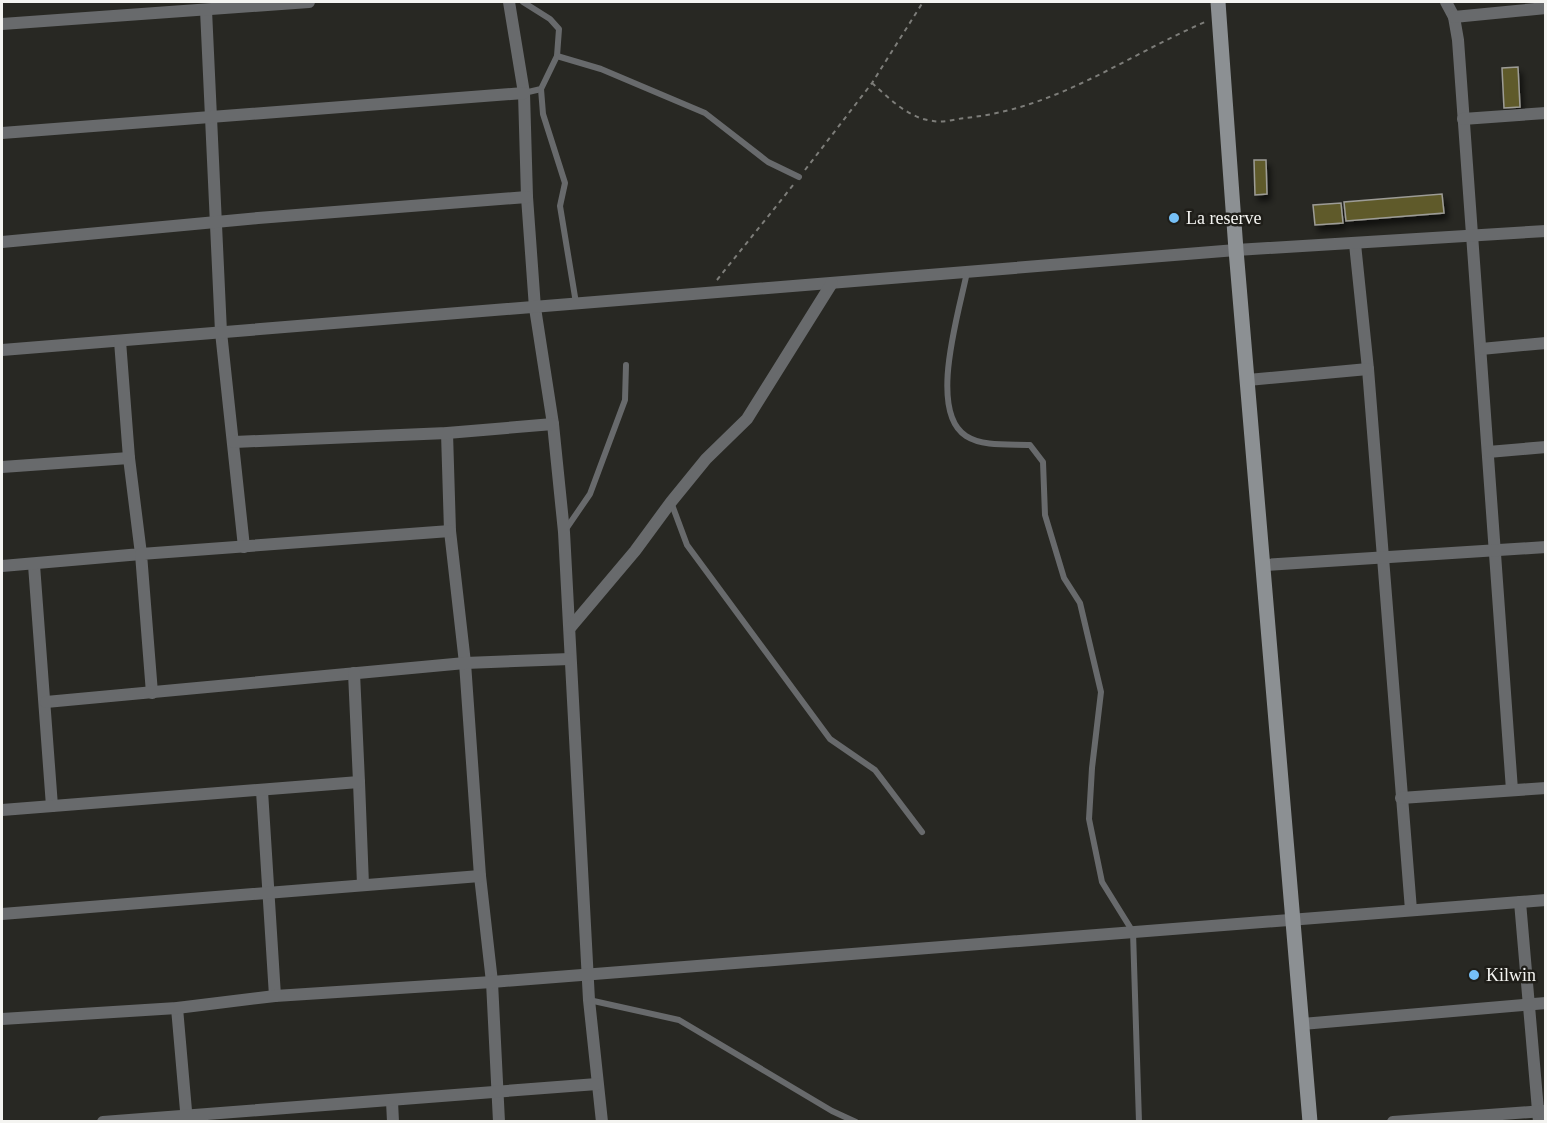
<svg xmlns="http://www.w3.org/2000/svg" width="1547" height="1123" font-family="'Times New Roman',serif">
<defs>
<filter id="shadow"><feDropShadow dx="3.5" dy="6" stdDeviation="3" flood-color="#0009"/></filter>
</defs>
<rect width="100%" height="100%" fill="#282823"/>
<g fill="#5e5a2b" stroke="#9d9c96" stroke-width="1.5" filter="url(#shadow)">
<polygon points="1518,67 1520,107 1504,108 1502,68"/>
<polygon points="1254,160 1266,160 1267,194 1255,195"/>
<polygon points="1442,194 1444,213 1346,221 1344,202"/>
<polygon points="1341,203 1343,223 1315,225 1313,205"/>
</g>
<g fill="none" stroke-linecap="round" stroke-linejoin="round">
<g stroke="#7d7d79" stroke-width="2" stroke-dasharray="4.5 4.5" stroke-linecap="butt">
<path d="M872,83C890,99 908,118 933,121C943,123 955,119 965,118C1056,109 1124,57 1205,22"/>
<polyline points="805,170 872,83 923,2"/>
<polyline points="717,280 794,184"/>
</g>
<g stroke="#686a6c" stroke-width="6">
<polyline points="523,2 550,19 559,29 557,56 541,89 524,93"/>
<polyline points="557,56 601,69 705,113 768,162 799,177"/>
<polyline points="541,89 543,114 565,183 560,206 576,303"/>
<path d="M967,272C960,309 927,411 966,436C983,447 1010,444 1030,445L1043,462L1045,515L1064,578L1080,603L1101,692L1092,768L1089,819L1102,882L1133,932L1139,1122"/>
<polyline points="671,502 687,545 830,739 875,770 922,832"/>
<polyline points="566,529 590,494 625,400 626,365"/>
<polyline points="589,1000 679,1020 832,1111 856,1122"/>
</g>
<g stroke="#686a6c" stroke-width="12">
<polyline points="509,2 524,93 527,197 535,308 553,424 564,532 589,1000 602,1122"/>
<polyline points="1446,2 1454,17 1458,40 1512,790"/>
<polyline points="206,10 221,332 244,547"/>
<polyline points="1454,17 1546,8"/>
<polyline points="2,24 309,2"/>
<polyline points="1463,119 1546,113"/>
<polyline points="2,133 524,93"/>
<polyline points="2,242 258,218 527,197"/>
<polyline points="1355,244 1368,369 1411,910"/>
<polyline points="1481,349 1546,343"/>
<polyline points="2,350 1236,250 1546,231"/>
<polyline points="1248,380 1368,369"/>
<polyline points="447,433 450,531 465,663 480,876 492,982 499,1122"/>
<polyline points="234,442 447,433 553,424"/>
<polyline points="1488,452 1546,447"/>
<polyline points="2,467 129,458"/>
<polyline points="34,565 52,806"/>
<polyline points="1264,565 1546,547"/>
<polyline points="2,566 141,554 129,458 120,341"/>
<polyline points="570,628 635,551 671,502 706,459 747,419 832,283"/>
<polyline points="152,693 141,554 450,531"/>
<polyline points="46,702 465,663 570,659"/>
<polyline points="359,782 363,885"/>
<polyline points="262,791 275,996"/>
<polyline points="1401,798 1546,788"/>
<polyline points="2,810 359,782 354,673"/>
<polyline points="1520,902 1539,1122"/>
<polyline points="2,914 480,876"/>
<polyline points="177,1008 187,1122"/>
<polyline points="2,1019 177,1008 275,996 492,982 1546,900"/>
<polyline points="1302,1024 1546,1003"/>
<polyline points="392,1101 393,1122"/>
<polyline points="103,1122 597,1084"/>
<polyline points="1393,1122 1544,1111"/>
</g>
<polyline stroke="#8c9093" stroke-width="15" points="1218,2 1236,250 1310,1122"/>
</g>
<g fill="#76c0f7" stroke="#1f1e19" stroke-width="2">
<circle cx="1174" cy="218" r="6"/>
<circle cx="1474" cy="975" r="6"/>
</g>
<g text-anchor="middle" stroke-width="5" stroke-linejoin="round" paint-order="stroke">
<g font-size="18" fill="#f4f4f1" stroke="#1f1e19" text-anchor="start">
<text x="1186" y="224">La reserve</text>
<text x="1486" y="981">Kilwin</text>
</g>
</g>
<rect width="1547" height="1123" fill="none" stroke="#f4f4f1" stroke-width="6"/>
</svg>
